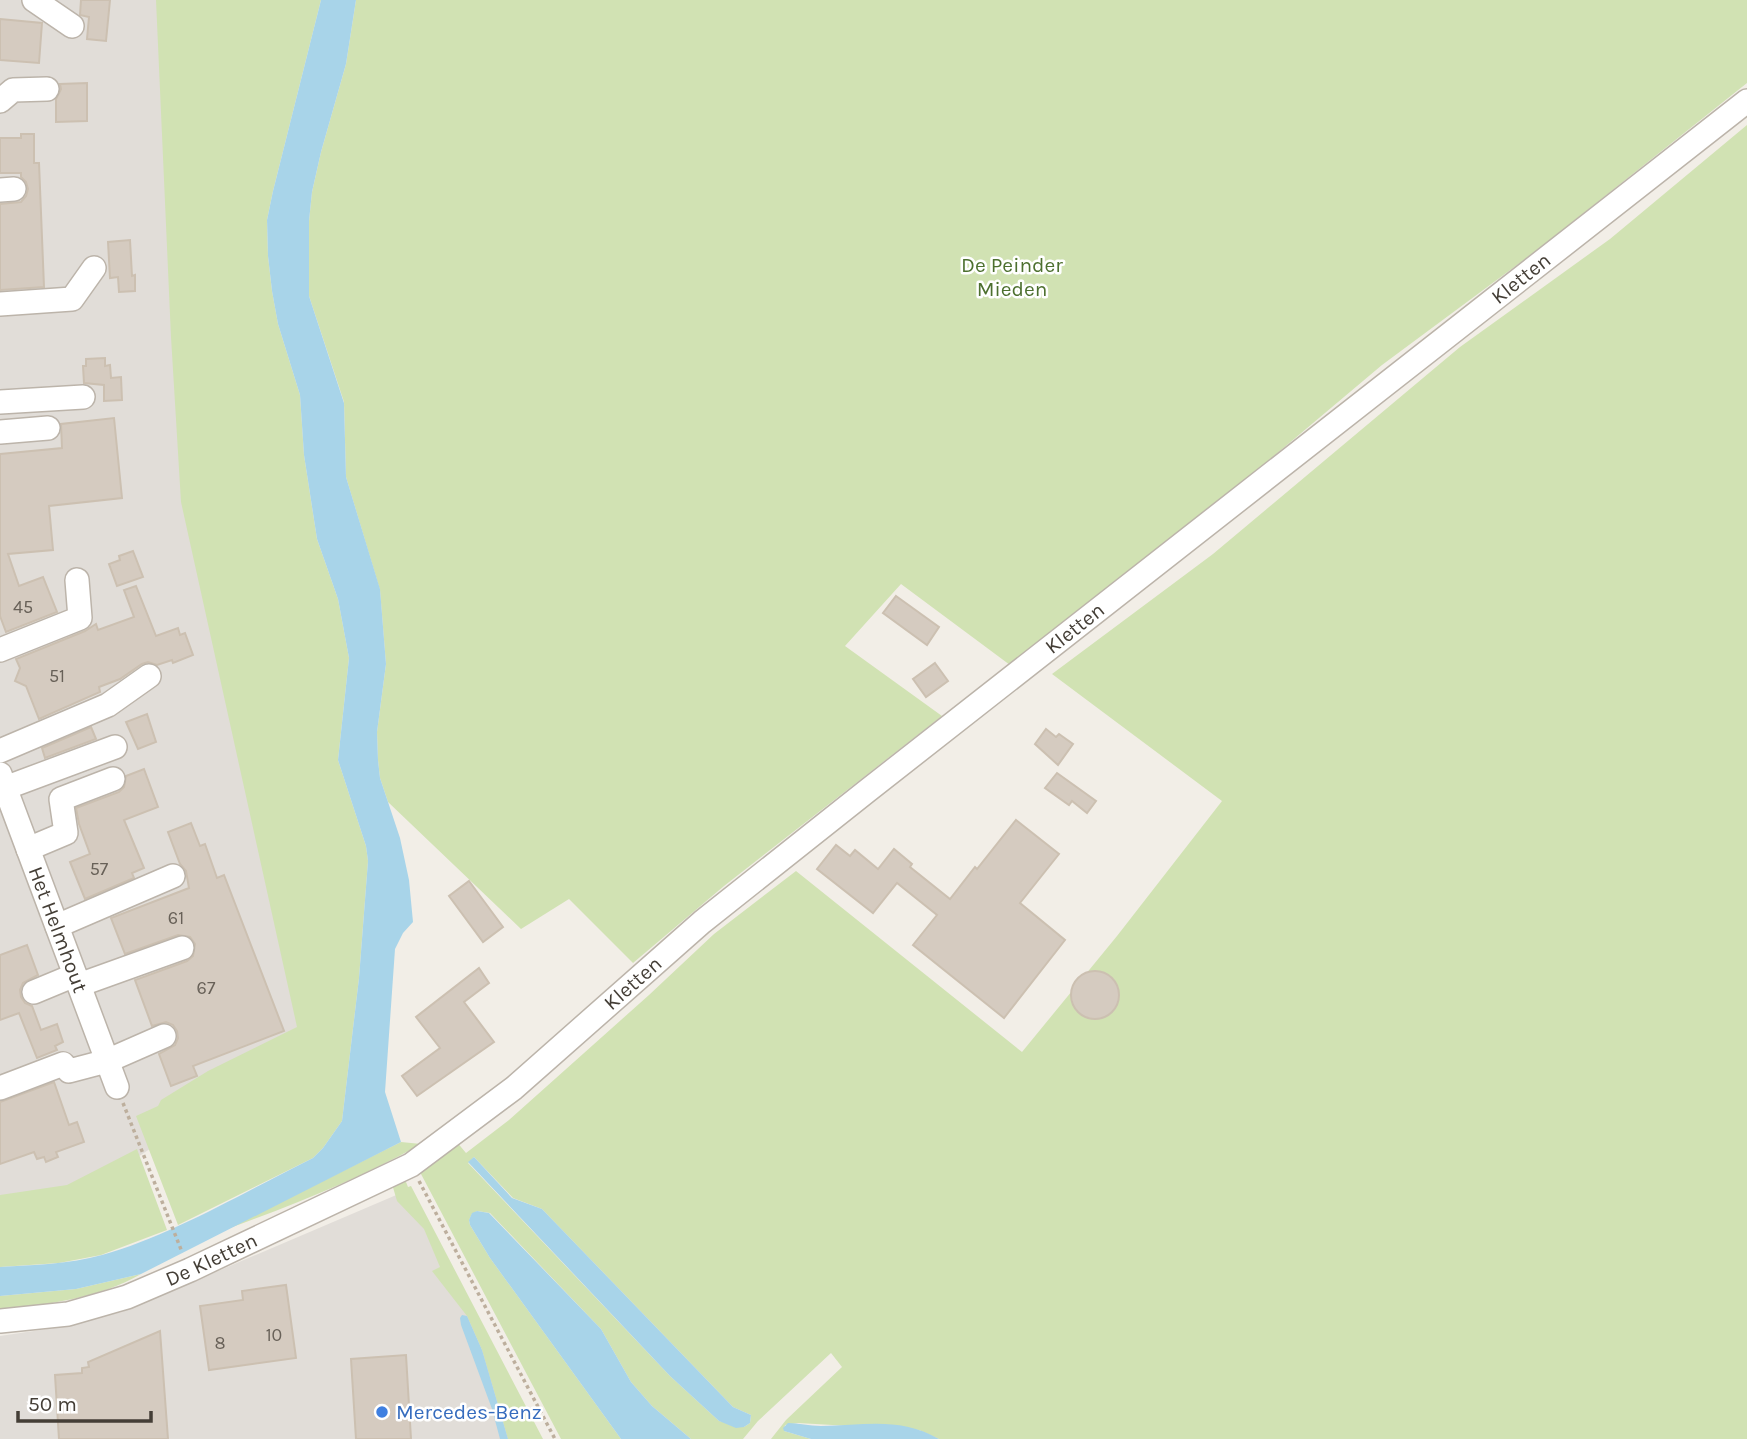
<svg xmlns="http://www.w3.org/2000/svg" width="1747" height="1439" font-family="Karla,sans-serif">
<rect width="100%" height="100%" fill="#f2eee7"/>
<g fill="#e1ddd8">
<polygon points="0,0 182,0 313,1040 69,1203 0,1219"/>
<polygon points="401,1193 428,1225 521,1439 0,1439 0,1336 54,1328 122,1312"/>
</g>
<g fill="#d1e2b3" fill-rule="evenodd">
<polygon points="156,0 321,0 273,191 267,220 268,256 272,291 278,324 300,395 304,455 317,539 338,599 349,658 338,760 366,846 368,861 359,978 342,1121 323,1148 313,1158 178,1225 136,1116 158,1106 161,1100 208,1071 297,1027 181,502 171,337"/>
<polygon points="356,0 1747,0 1747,83 1541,247 1382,365 1244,481 1010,665 901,584 845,646 942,716 724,886 633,963 569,899 521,929 388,802 380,778 378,760 377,732 386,664 380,590 346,477 344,402 309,296 309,221 312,192 321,152 346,64"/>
<path d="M1747,125V1439H939L919,1430L798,1423L785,1425L784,1431L811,1439H771L786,1420L842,1367L831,1353L758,1421L743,1439H691L652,1406L631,1382L601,1329L490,1213L477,1211L472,1214L469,1220L470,1225L490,1258L621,1439H561L421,1174L422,1166L456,1141L466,1153L509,1120L649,995L714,934L796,871L1022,1052L1117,936L1222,801L1052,674L1213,554L1460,347L1610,239ZM474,1157L513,1198L542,1209L733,1407L751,1415L750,1423L744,1427L719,1421L670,1376L468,1163Z"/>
<path d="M401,1142L421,1144C359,1179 291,1206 224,1230Z"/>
<polygon points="137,1149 167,1230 101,1255 59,1263 0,1267 0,1195 67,1185"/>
<polygon points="404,1177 408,1187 411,1186 543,1439 508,1439 482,1350 467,1316 432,1271 440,1267 424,1229 397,1201 392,1184"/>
<path d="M141,1274C100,1298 47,1304 0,1311V1296L76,1289Z"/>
</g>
<g fill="#a8d4e9">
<path d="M321,0H356L346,64L321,152L312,192L309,221V296L344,403L346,477L380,589L386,664L377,732L378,760L380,778L400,838L409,880L413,922L403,933L395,949L385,1092L401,1142L141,1274L76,1289L0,1296V1267C34,1265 69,1264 102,1255C171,1236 248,1190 313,1158L323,1148L342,1121L359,978L368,861L366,846L338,760L349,658L338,599L317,539L304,455L300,395L278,324L272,291L268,256L267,220L273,191Z"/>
<polygon points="474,1157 512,1198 542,1209 733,1407 751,1415 750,1423 744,1427 736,1428 719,1421 670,1376 468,1162"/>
<polygon points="477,1211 489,1213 601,1329 631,1382 652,1406 691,1439 621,1439 490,1258 470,1225 469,1220 472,1213"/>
<polygon points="462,1315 467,1316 482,1350 508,1439 500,1439 492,1409 461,1325 460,1318"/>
<path d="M788,1423C799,1423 809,1426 821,1426C864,1426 898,1416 939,1439H811L784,1431L783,1428Z"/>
</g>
<g fill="#d5cbc0" stroke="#ccc0b1" stroke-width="2">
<polygon points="81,0 110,0 106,41 87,39 89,17 80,15"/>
<polygon points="0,19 42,23 39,63 0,60"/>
<polygon points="87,83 87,121 56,122 56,99 61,89 60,84"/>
<polygon points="21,134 34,134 34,163 39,163 44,287 0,290 0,204 21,202 26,196 28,189 26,182 21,177 21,173 0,173 0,138 21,138"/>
<polygon points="130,240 132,276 135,275 135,291 119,292 118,277 110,278 108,242"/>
<polygon points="105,358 105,366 110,365 111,378 121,377 122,400 104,401 104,385 84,383 83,366 86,366 86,359"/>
<polygon points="114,418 122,498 49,506 53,550 8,554 19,586 43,577 57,612 6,632 0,616 0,454 62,448 61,424"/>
<polygon points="133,551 143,577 117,586 109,564 120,560 119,556"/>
<polygon points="136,586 156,636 178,628 180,635 185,633 193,655 173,663 172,660 157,665 148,662 142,664 120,679 99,687 100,692 39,719 26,686 15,681 20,668 16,659 85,631 96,624 98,630 134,617 124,590"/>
<polygon points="896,596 939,627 927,645 883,613"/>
<polygon points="935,663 948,681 926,697 913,679"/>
<polygon points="147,714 156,742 138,749 126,722"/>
<polygon points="91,727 96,739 45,758 42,748"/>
<polygon points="1046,729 1056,737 1059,734 1073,744 1058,765 1035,744"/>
<polygon points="144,769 158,807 124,820 144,868 132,873 134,878 85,899 70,862 90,854 79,824 76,808 119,792 124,787 126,776"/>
<polygon points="1057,773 1096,801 1087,813 1072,801 1069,805 1045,788"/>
<polygon points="1016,820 1059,854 1020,903 1065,940 1004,1018 913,945 937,915 897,883 873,913 817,869 836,845 850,856 855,850 878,869 894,849 912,864 910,867 950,899 975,867 977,869"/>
<polygon points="191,823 200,846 205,844 217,878 224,875 284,1031 193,1066 197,1076 171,1086 159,1054 175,1045 178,1038 177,1031 173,1025 166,1022 152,1026 135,980 187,961 193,956 195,944 190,937 178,935 125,954 111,918 189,888 186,871 180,864 168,832"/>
<polygon points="469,881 503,927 483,942 449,896"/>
<polygon points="27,945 38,975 23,983 20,990 21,997 25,1003 32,1006 41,1030 57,1024 63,1042 55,1046 57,1050 37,1058 19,1013 0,1020 0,955"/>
<polygon points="479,968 489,983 464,1002 494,1042 417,1096 402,1076 440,1048 416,1017"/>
<circle cx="1095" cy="995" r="24"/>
<polygon points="54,1082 69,1125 77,1122 84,1142 56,1152 58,1157 46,1162 44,1157 37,1159 34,1152 0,1164 0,1102"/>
<polygon points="286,1285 296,1358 209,1370 200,1306 243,1300 242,1291"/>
<polygon points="160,1331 168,1439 59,1439 55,1375 82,1373 82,1368 89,1367 88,1362"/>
<polygon points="406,1355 411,1439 356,1439 351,1359"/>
</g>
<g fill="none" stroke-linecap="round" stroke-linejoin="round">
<defs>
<g id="minor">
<polyline points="34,0 72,26"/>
<polyline points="0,101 13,90 47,89"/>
<polyline points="0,190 14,189"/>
<polyline points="0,304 72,299 94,268"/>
<polyline points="0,402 83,397"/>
<polyline points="0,432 48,428"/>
<polyline points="0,650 80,618 77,580"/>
<polyline points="0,751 108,705 149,676"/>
<path id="s1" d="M0,774L117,1087"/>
<polyline points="5,788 115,747"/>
<polyline points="28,849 66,833 61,799 113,779"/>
<polyline points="57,926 173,876"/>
<polyline points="79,985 182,948"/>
<polyline points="34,992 75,975"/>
<polyline points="0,1088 63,1064 69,1071 107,1061 164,1036"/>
<path id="s2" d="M0,1321L68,1314L127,1297L190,1270L411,1165L514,1088L702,922L867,791L1747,101"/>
</g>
</defs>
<use href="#minor" stroke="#bcb4aa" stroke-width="26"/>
<g stroke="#bdaf9d" stroke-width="3.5" stroke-dasharray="3.5 3.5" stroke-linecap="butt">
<polyline points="123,1103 182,1252"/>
<polyline points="419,1181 555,1439"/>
</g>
<use href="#minor" stroke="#fff" stroke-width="23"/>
</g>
<circle fill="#3f7fe0" stroke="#fff" stroke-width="2.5" cx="382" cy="1412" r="7"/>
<g text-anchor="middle" stroke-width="5" stroke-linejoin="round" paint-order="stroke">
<g font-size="18" fill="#686158">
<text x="23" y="613">45</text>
<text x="57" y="682">51</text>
<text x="99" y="875">57</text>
<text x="176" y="924">61</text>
<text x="206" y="994">67</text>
<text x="274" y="1341">10</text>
<text x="220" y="1349">8</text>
</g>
<g font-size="21" fill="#4d702f" stroke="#fff">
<text x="1012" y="272">De Peinder<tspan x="1012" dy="24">Mieden</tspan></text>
</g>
<g font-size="21" fill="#443e36" stroke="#fff">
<text dy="7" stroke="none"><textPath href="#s2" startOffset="1864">Kletten</textPath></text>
<text dy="7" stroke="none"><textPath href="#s2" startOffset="1297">Kletten</textPath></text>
<text dy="7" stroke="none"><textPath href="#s1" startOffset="166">Het Helmhout</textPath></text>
<text dy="7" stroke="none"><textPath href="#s2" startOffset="730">Kletten</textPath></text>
<text dy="7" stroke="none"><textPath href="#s2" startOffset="222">De Kletten</textPath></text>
</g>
<g font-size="21" fill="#366cbe" stroke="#fff" text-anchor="start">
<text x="396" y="1419">Mercedes-Benz</text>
</g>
</g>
<path d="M18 1411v10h133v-10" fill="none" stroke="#443e36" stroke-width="3.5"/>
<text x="28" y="1411" font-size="21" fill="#443e36" stroke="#ffffff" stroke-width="5" paint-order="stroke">50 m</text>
</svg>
